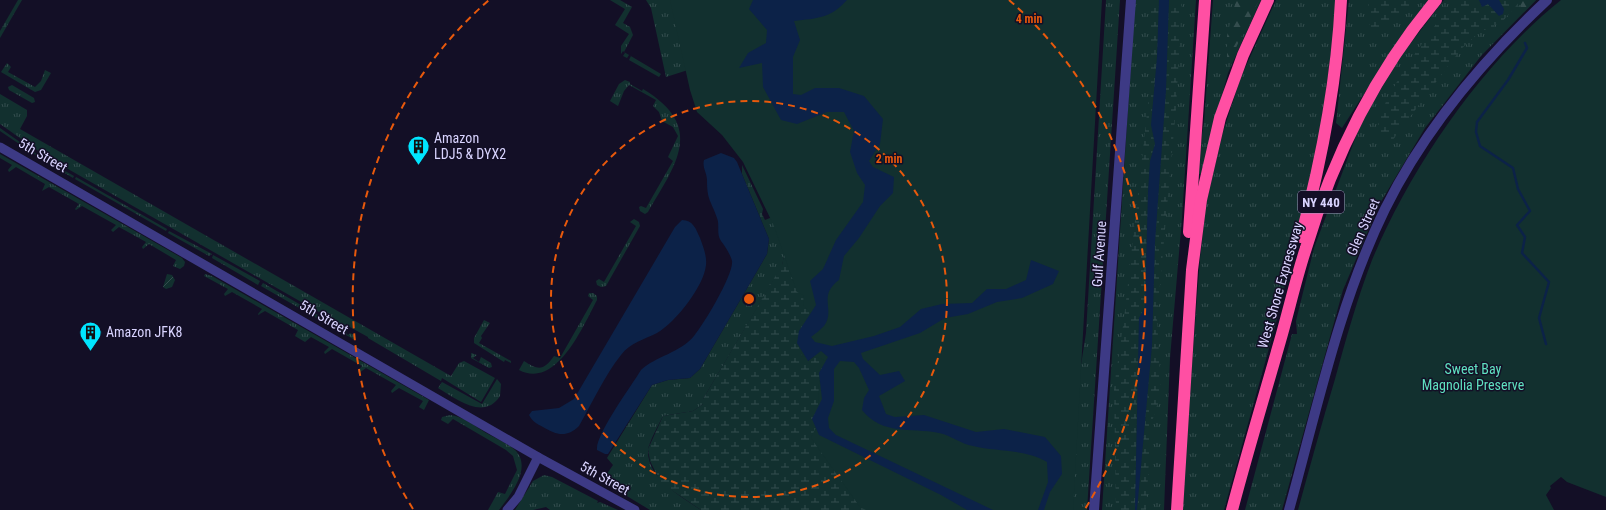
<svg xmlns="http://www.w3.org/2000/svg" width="1606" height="510" font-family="'Roboto Condensed',sans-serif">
<defs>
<pattern id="grass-tufts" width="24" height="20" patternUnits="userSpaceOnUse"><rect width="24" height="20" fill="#12302f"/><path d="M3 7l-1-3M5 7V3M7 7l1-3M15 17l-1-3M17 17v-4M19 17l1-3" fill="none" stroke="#344d4e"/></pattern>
<pattern id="forest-firs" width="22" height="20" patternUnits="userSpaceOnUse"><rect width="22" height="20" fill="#12302f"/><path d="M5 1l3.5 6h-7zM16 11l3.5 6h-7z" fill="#344d4e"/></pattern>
<pattern id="wetland-marsh" width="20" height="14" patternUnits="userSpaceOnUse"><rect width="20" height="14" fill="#12302f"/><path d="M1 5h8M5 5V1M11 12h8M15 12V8" fill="none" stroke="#344d4e"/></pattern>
<pattern id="garden-furrows" width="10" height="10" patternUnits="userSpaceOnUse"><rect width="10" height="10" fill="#12302f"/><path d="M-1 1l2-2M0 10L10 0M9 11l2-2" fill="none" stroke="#344d4e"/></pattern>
</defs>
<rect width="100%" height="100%" fill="#130f26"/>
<g fill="url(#grass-tufts)">
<polygon points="18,0 22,0 0,38 0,31"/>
<polygon points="610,0 620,0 632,7 623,23 630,27 633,35 624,52 661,74 659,77 629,60 631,56 629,55 627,58 623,56 625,53 623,51 621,54 621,46 629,34 615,25 625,9"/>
<path d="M646,0H681L703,101L719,121L740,136L755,157L782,215L786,246L782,266L703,399V404L693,411L663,416C659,424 649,442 648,450C647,479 681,496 701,510H650L602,481L613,465L607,458L652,385L668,380L690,378L700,369L767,254L769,239L742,174V165L763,209L762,214L765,220L775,216L746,158L705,112L698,96L691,69L666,77L651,8Z"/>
<polygon points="1106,0 1120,0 1087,510 1068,510 1076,397 1086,333"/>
<polygon points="1135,0 1196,0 1182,218 1170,358 1164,510 1102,510"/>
<polygon points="1213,0 1261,0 1228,73 1201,174 1196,174 1204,122"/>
<polygon points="1276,0 1338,0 1319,143 1276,323 1224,510 1181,510 1200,259 1206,204 1223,132 1241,77"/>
<polygon points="1349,0 1428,0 1402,35 1342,128 1336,123"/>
<polygon points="1444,0 1536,0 1481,56 1425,128 1379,205 1343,290 1282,510 1245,510 1292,334 1297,334 1296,321 1314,248 1361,123 1400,57"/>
<polygon points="7,63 11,67 8,72 35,87 41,81 45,70 51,73 41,90 35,92 1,72"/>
<path d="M625,80L630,82V84L642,91L643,89C706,127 676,164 648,212L645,214L640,211L639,207L641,206L646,208L673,161L668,157L678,136L673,127L662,121L659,112L653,106L656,100L629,85L624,91L618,106L610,101L619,84Z"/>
<polygon points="12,85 34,98 35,102 32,103 9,90 8,87"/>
<polygon points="0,94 27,110 27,116 20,129 451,376 459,363 464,361 495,378 481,402 442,378 441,381 368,338 368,337 348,326 347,328 47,157 0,124"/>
<polygon points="0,128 44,159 74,176 73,178 46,162 0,131"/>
<polygon points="0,154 182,258 185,262 184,266 180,269 173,266 176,260 149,244 143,249 142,247 146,242 119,227 113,232 111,230 116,225 82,206 76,210 75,209 79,204 49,187 42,191 45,184 16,167 9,172 8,170 12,165 0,158"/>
<polygon points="76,177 167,229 166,231 75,179"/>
<polygon points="634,219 639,222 640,226 606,286 601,287 597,285 596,281 599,279 604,282 636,226 630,222"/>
<polygon points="169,231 212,254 209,256 168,233"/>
<polygon points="213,255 260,281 258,285 212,258"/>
<polygon points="205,274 212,276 429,400 424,410 419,407 423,401 399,388 392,393 391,391 396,385 366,368 359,373 358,371 362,366 332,349 325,354 324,352 329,347 311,337 305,342 295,336 298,330 265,311 258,315 258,314 262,309 232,292 225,296 224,294 228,289 204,276"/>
<polygon points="263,283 337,326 336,327 339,329 340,327 347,331 346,333 348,335 350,333 354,335 355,339 353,339 261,286"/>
<path d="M589,293H593L597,296V300C584,324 557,390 519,370L524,361C539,371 544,370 554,356L560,358L593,300L588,296Z"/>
<polygon points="484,320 490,323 481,336 482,338 479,343 511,361 511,363 505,360 504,362 474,343 474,338"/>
<polygon points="471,353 477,355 473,358 479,362 481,357 491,363 492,367 489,368 471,358"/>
<path d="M497,379L501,384L500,396C484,421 457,399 438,388L442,382L482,404Z"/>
<path d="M450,415C462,416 475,426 486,433C495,438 507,443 515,450C533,468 510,495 499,510H488L498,492L505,494L517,470L513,456L506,450L453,419L448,424L441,420L442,417Z"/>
<polygon points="544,475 552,477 598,501 597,503 600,502 618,510 550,510 546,507 533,510 515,510 533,481"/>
</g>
<g fill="url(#forest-firs)">
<polygon points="1236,0 1259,0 1227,66 1227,36"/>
<polygon points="1521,0 1536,0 1524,12 1518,3"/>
</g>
<g fill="url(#wetland-marsh)">
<polygon points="1151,0 1159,0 1157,57 1151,125 1155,144 1150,161 1148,192 1145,307 1139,318 1135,510 1116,510 1114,388 1124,319 1149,96"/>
<polygon points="1169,0 1182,0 1176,108 1157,318 1161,392 1151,425 1146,510 1137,510 1152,345 1155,242 1166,90"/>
<polygon points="1368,0 1417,0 1383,29 1370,29"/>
<path d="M1453,0H1479L1482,7L1488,4L1499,16L1501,2L1499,0H1521L1502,22L1480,32L1460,50L1392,141H1381C1380,138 1378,133 1378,129C1379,97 1434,29 1453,0Z"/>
<polygon points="696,66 813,297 808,361 821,350 967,510 701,510 661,483 650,461 648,449 663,416 693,411 703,404 703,399 782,265 786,246"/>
</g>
<g fill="#12302f">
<polygon points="670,0 1102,0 1073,510 866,510 860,507 811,438 817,425 819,384 826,361 814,356 801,357 803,339 814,316 804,306 803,295 797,292 774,226 743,162 722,135 697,112 690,90"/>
<path d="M1561,0H1606V497L1567,482L1561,477L1550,486L1551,488L1546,495L1554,510H1298C1310,466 1322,422 1335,379C1346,339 1357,299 1372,260C1411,167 1481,64 1561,0Z"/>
</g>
<polygon fill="url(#garden-furrows)" points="167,274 172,275 175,280 172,287 166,289 163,287"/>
<g fill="#0c2248">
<path d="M753,0H847C830,19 817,18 794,21L800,40L793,57V94L801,95L815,88H839L864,96L883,119L880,144L869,161L873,167L894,177L893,193L880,206L859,238L844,256L839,280C817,296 836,310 824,326C820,330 815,334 811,337L815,342L832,346L874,336L900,327L921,309L942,304L972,303L987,289H1006L1026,280L1031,260L1059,271L1053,284L1022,298L997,302L968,314L945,318L920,333L861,353L863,359L880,375L899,371L905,381L879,396L886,414L895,417L924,415L976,432L1004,429L1045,437L1061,456L1062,474L1050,492L1044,510H1038L1048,482L1047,462C1025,449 998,452 973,446C961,444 950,435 939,433C910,427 883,436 862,410L864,398L869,390L859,368L854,362L840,361L834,369V401L828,418L829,428L836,435L993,510H967L941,495L819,435L812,419L822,399L819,373L828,357L821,351L808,361L797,343L799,331L816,305L810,281L823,269L836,240L863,202L865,185L857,173L850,152L854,131L844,112H827L797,124L781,120L763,87L762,63L739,68L748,53L766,43L767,30L749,9Z"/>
<polygon points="1159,0 1169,0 1166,90 1155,242 1152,345 1137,510 1135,510 1139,318 1145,307 1148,192 1150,161 1155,144 1151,125 1157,57"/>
<polygon points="1479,0 1499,0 1504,9 1503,14 1499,16 1488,4 1482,7"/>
<path d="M721,153L734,158L737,162L769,239L767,254L700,369L690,378L668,380L652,385L608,454H605L597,450C595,435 632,385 641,370C656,356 680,353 694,336C704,324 734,274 732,261C731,255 724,245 721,241C716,234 720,225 717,218C711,200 707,201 707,180C707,173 702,167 704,160Z"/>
<path d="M682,220C693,220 696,229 700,238C703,246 707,256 706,265C704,286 676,322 657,333C645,339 630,343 621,355C605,375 592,403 579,426C567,438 556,435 543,427C537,424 532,421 529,415L532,411L559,408L574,399L675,227Z"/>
</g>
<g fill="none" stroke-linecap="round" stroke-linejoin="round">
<polyline stroke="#0c2248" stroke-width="2.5" points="1525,43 1527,48 1508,80 1477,122 1476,132 1480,146 1513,168 1518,189 1530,211 1517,225 1525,237 1522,253 1549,282 1539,318 1546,344"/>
<g stroke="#3d3a85" stroke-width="9">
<polyline points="0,147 538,457 635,510"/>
<polyline points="507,510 518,497 538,457"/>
</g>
<g stroke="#3d3a85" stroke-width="10">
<polyline points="1094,510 1131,0"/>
<path d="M1289,510C1317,409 1339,303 1385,209C1424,130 1483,60 1547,0"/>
</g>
<g stroke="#ff4fa3" stroke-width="12">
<polyline points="1189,232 1205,0"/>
<path d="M1301,237C1322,159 1337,81 1341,0"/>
<polyline points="1177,510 1192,270 1201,200 1220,118 1243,55 1268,0"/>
<path d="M1232,510C1247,453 1264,397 1280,341C1289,310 1296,278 1306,248C1333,158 1376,72 1436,0"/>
</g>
</g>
<g fill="none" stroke="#e8590c" stroke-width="2" stroke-dasharray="7 5">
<circle cx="749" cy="299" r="198"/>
<path d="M413 509A396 396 0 0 1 489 0M1009 0A396 396 0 0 1 1085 509"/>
</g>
<defs>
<symbol id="building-pin" viewBox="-11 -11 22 30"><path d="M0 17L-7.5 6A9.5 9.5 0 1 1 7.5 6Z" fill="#00e5ff" stroke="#130f26"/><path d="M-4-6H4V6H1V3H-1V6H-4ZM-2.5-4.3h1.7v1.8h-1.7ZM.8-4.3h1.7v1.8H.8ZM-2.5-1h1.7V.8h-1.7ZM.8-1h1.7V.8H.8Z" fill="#111"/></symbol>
</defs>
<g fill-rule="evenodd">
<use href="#building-pin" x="406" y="134" width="25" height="34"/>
<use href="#building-pin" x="78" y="320" width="25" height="34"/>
</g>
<g text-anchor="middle" stroke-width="3" stroke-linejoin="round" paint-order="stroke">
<rect fill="#130f26" stroke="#9e99be" stroke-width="1" x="1298" y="191" width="46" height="22" rx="3"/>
<g font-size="13" font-weight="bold" fill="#d9d4ff">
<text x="1321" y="207">NY 440</text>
</g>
<g font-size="14" fill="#d9d4ff" stroke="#130f26" text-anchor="start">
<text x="434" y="143">Amazon<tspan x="434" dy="16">LDJ5 &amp; DYX2</tspan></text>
<text x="106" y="337">Amazon JFK8</text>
</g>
<g font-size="14" fill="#d9d4ff" stroke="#130f26">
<text transform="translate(43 155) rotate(30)" y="5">5th Street</text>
<text transform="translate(1363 227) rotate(-66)" y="5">Glen Street</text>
<text transform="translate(1099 254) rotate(-86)" y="5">Gulf Avenue</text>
<text transform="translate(1280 285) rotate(-74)" y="5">West Shore Expressway</text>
<text transform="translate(324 317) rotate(30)" y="5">5th Street</text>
<text transform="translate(605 478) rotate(29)" y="5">5th Street</text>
</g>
<g font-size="14" fill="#5fe0c0" stroke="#130f26">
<text x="1473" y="374">Sweet Bay<tspan x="1473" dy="16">Magnolia Preserve</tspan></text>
</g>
</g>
<circle cx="749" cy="299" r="6" fill="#e8590c" stroke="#130f26" stroke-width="2"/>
<g font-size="12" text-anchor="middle" font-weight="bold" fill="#e8590c" stroke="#130f26" stroke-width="3" stroke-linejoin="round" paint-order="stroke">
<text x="1029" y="23">4 min</text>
<text x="889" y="163">2 min</text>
</g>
</svg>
